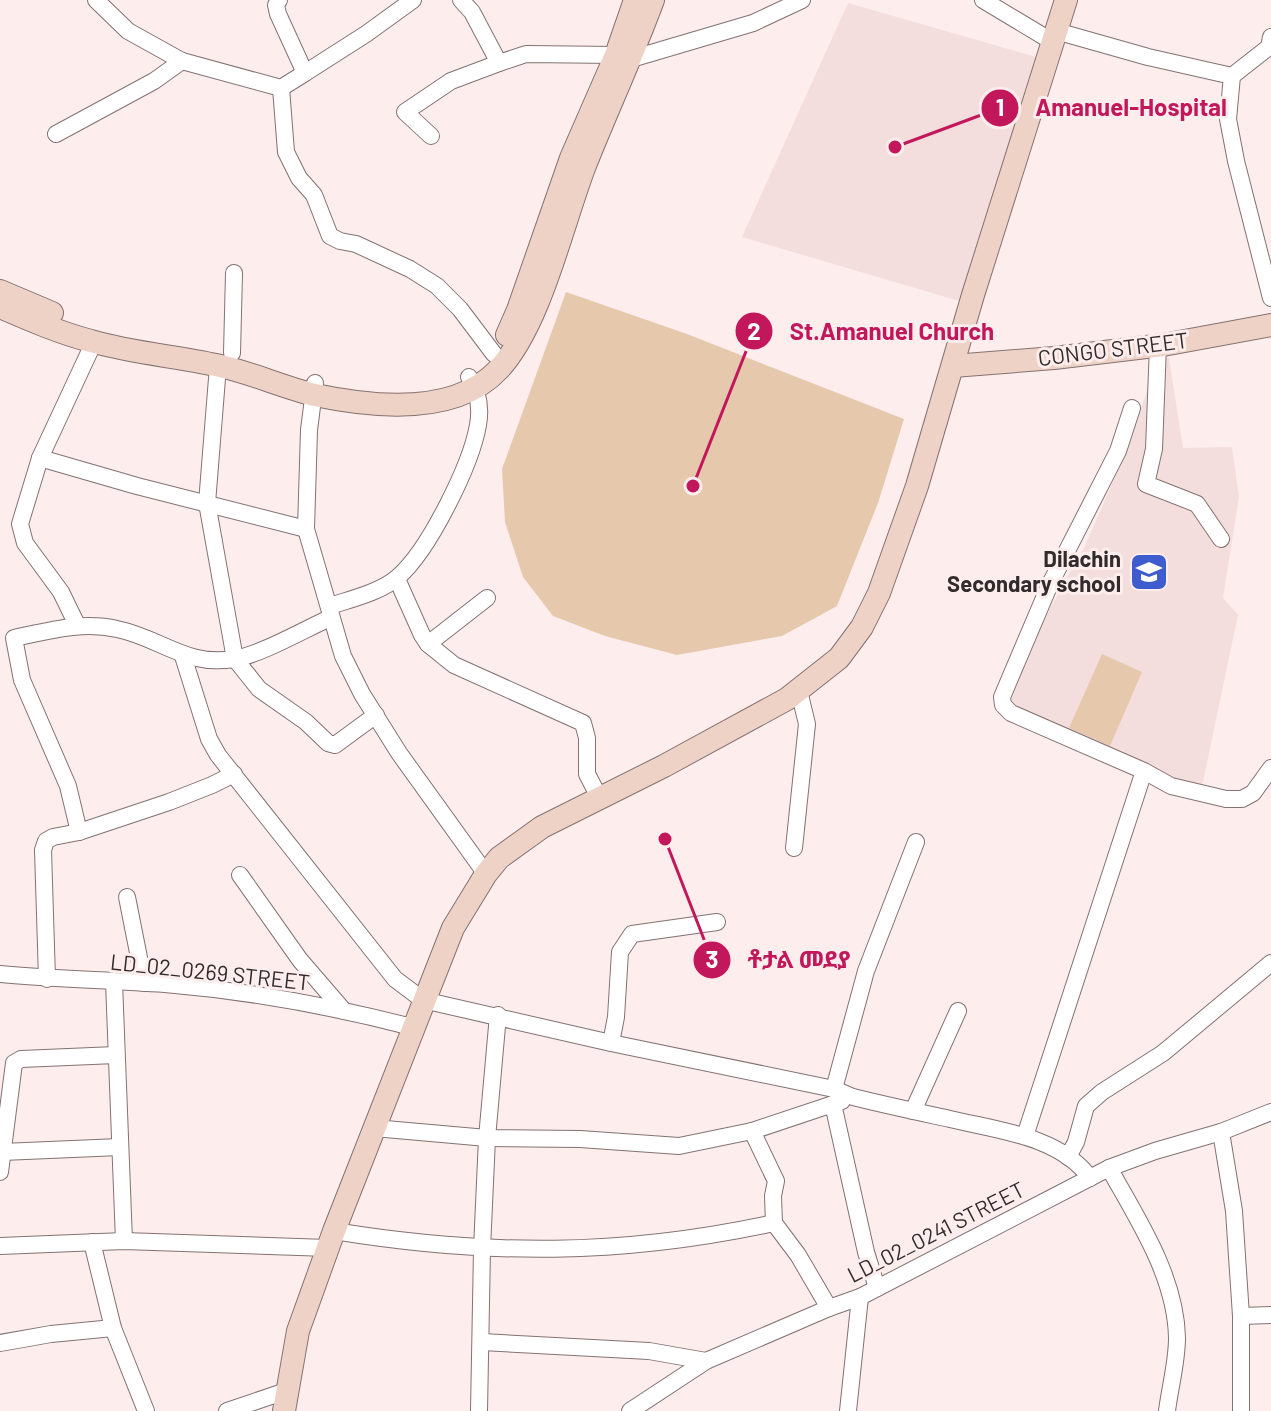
<svg xmlns="http://www.w3.org/2000/svg" width="1271" height="1411" font-family="Barlow,'Noto Sans Ethiopic',sans-serif">
<rect width="100%" height="100%" fill="#fdeded"/>
<g fill="#f4dedd">
<polygon points="848,3 1036,57 959,301 742,237"/>
<polygon points="1158,358 1169,358 1183,448 1232,447 1239,497 1223,598 1238,615 1201,791 997,703 1085,546 1128,447"/>
</g>
<g fill="#e6c8ad">
<polygon points="566,292 687,334 904,419 878,503 837,606 782,636 677,655 605,636 553,616 523,577 505,522 502,469"/>
<polygon points="1102,654 1142,672 1110,746 1069,728"/>
</g>
<g fill="none" stroke-linecap="round" stroke-linejoin="round">
<defs>
<g id="minor">
<polyline points="96,0 128,31 182,61"/>
<polyline points="279,0 276,5 278,14 305,73 366,34 413,0"/>
<polyline points="461,0 472,12 499,63 526,54 616,55 631,59 753,23 802,0"/>
<polyline points="983,0 1053,42"/>
<polyline points="1056,31 1148,57 1232,76 1228,119 1236,161 1271,298"/>
<polyline points="1232,76 1269,47 1271,37"/>
<polyline points="281,88 286,152 299,178 314,195 330,236 340,241 356,244 410,269 437,286 460,309 494,354"/>
<polyline points="56,134 154,81 182,61 281,88 305,73"/>
<polyline points="431,136 405,112 451,81 499,63"/>
<polyline points="1158,345 1154,449 1146,484 1197,504 1221,539"/>
<polyline points="232,353 234,273"/>
<polyline points="218,366 207,503 235,659 259,689 306,722 328,743 335,745 376,715"/>
<polyline points="315,383 309,430 306,529 343,656 362,694 399,753 486,874"/>
<polyline points="1132,408 1118,451 1050,584 1002,697 1003,705 1011,713 1144,771 1171,786 1226,799 1242,799 1253,793 1271,768"/>
<polyline points="40,458 137,486 306,529"/>
<polyline points="397,579 422,635 428,644 454,665 583,723 587,738 587,774 600,799"/>
<path d="M330,606C351,599 381,592 398,577C429,550 471,465 478,425C481,408 478,391 469,377"/>
<polyline points="77,625 61,592 25,543 20,524 40,458 94,342"/>
<polyline points="428,644 487,598"/>
<path d="M183,656L209,739L218,755L395,979L423,1000L611,1043L834,1089L853,1097C885,1105 918,1112 950,1119C996,1130 1060,1136 1090,1178"/>
<path d="M79,832L68,786L22,680L14,638C48,631 82,621 117,629C161,638 186,667 234,659C262,654 303,630 330,618"/>
<polyline points="794,848 807,724 799,691"/>
<polyline points="240,875 300,960 344,1011"/>
<polyline points="127,897 144,983"/>
<path d="M0,974C55,979 110,980 165,984C248,991 331,1006 412,1027"/>
<polyline points="47,979 43,850 46,841 53,837 79,832 169,802 212,785 234,774"/>
<polyline points="114,982 124,1241"/>
<polyline points="611,1043 616,1017 620,952 632,934 717,922"/>
<polyline points="834,1089 866,971 916,842"/>
<polyline points="842,1101 833,1104 866,1252 877,1288"/>
<polyline points="913,1111 958,1011"/>
<polyline points="374,1128 487,1138 580,1139 679,1146 752,1131 833,1104"/>
<polyline points="752,1131 776,1181 773,1196 774,1223"/>
<polyline points="1221,1132 1234,1211 1241,1316 1271,1315"/>
<polyline points="1025,1136 1144,771"/>
<polyline points="2,1152 120,1147"/>
<polyline points="1068,1157 1076,1142 1086,1106 1102,1092 1163,1053 1271,963"/>
<path d="M1109,1168C1138,1220 1176,1277 1177,1338C1177,1362 1170,1387 1167,1411"/>
<polyline points="0,1172 14,1063 21,1059 116,1055"/>
<path d="M334,1231C488,1256 622,1256 774,1223L798,1255L829,1308"/>
<polyline points="92,1242 113,1328 146,1411"/>
<polyline points="0,1246 124,1241 328,1248"/>
<polyline points="482,1342 649,1351 706,1361"/>
<polyline points="0,1343 51,1334 113,1328"/>
<polyline points="227,1411 286,1391"/>
<polyline points="479,1411 482,1249 487,1138 498,1015"/>
<polyline points="630,1411 706,1361 829,1308 860,1297 1109,1168 1155,1151 1221,1132 1271,1112"/>
<polyline points="848,1411 860,1297"/>
<polyline points="1241,1411 1241,1316"/>
</g>
<g id="secondary">
<polyline points="0,291 52,313"/>
<path d="M0,307C30,320 60,333 91,341C132,353 175,356 216,365C250,372 282,387 315,395C372,407 456,416 499,369C540,325 562,226 584,168C606,112 632,57 653,0"/>
<polyline points="507,335 518,310 571,158 616,55 635,0"/>
<polyline points="953,366 1054,358 1163,345 1271,325"/>
<polyline points="284,1411 298,1331 334,1231 453,928 486,874 499,858 542,827 664,766 787,699 839,658 862,627 879,593 917,486 973,295 1066,0"/>
</g>
</defs>
<use href="#minor" stroke="#837271" stroke-width="18"/>
<use href="#secondary" stroke="#837271" stroke-width="24"/>
<use href="#minor" stroke="#fff" stroke-width="16"/>
<use href="#secondary" stroke="#efd2c6" stroke-width="22"/>
</g>
<defs>
<symbol id="school-square" viewBox="-11 -11 22 22"><rect x="-9" y="-9" width="18" height="18" rx="4" fill="#3f5ccf" stroke="#fdeded"/><path d="M0-5L7-2L0 1L-7-2ZM-4 1L0 2.5L4 1V4Q0 6-4 4Z" fill="#fff"/></symbol>
</defs>
<g fill-rule="evenodd">
<use href="#school-square" x="1127" y="550" width="44" height="44"/>
</g>
<g text-anchor="middle" stroke-width="6" stroke-linejoin="round" paint-order="stroke">
<g font-size="22" fill="#322b2b" stroke="#fdeded">
<text transform="translate(1113 349) rotate(-7)" y="8">CONGO STREET</text>
<text transform="translate(210 972) rotate(6)" y="8">LD_02_0269 STREET</text>
<text transform="translate(936 1232) rotate(-27)" y="8">LD_02_0241 STREET</text>
</g>
<g font-size="22" font-weight="bold" fill="#322b2b" stroke="#fdeded" text-anchor="end">
<text x="1121" y="567">Dilachin<tspan x="1121" dy="25">Secondary school</tspan></text>
</g>
</g>
<path fill="none" stroke="#c2185b" stroke-width="3" d="M895 147L1000 108M693 486L754 331M665 839L712 960"/>
<g fill="#c2185b" stroke="#fdeded" stroke-width="3">
<circle cx="895" cy="147" r="8"/>
<circle cx="693" cy="486" r="8"/>
<circle cx="665" cy="839" r="8"/>
<circle cx="1000" cy="108" r="20"/>
<circle cx="754" cy="331" r="20"/>
<circle cx="712" cy="960" r="20"/>
</g>
<g font-size="24" text-anchor="middle" font-weight="bold" fill="#fff">
<text x="1000" y="116">1</text>
<text x="754" y="340">2</text>
<text x="712" y="968">3</text>
</g>
<g font-size="24" text-anchor="middle" font-weight="bold" fill="#c2185b" stroke="#fdeded" stroke-width="6" stroke-linejoin="round" paint-order="stroke">
<text x="1131" y="116">Amanuel-Hospital</text>
<text x="892" y="340">St.Amanuel Church</text>
<text x="799" y="968">ቶታል መደያ</text>
</g>
</svg>
